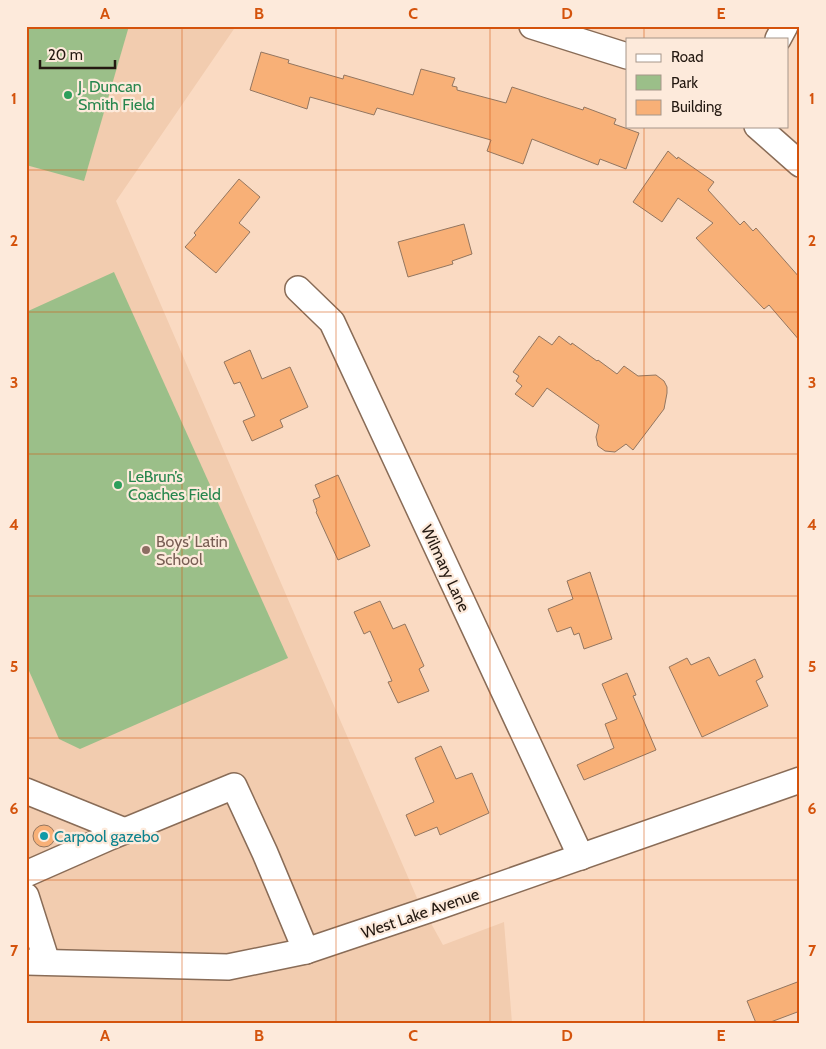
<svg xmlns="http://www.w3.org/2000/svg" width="826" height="1049" font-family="Cabin,sans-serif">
<rect width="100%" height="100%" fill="#fadac2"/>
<polygon fill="#f2ccaf" points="26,26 236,26 116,201 417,898 443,945 504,922 512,1023 26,1023"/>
<g fill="#9bbf89">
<polygon points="26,26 129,26 84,181 26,165"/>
<polygon points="114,272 288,658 80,749 59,739 26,664 26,312"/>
</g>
<g fill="#f8b077" stroke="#937660">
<polygon points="261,52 289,60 288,63 343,79 344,75 413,95 421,69 455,78 452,86 457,87 457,90 506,103 512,87 583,110 584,107 616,119 614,124 639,133 626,169 600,159 598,165 532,139 523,164 487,151 491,140 377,108 374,115 310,97 307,109 250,90"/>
<polygon points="668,151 677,159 678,157 714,182 708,190 740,225 744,221 753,231 756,228 800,278 800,341 769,305 764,309 696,238 713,223 678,198 662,222 633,202"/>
<polygon points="239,179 260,197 239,223 250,232 216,273 185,247 196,235 194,233"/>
<polygon points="464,224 472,254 452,261 453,264 408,277 398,242"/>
<polygon points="539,336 552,345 559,336 571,345 572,343 597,361 598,360 617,374 624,366 638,376 656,375 664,381 667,387 667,393 664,409 633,450 626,444 615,452 605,451 598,446 596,437 599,425 547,388 533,407 515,394 522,386 516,381 519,376 513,372"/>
<polygon points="250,350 262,379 290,367 308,407 280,420 283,427 252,441 243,421 255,416 240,382 234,384 224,362"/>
<polygon points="338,475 370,546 338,560 316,512 317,511 313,500 320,497 315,485"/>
<polygon points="590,572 612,639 584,649 579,633 574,635 571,627 557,632 548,609 573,599 567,581"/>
<polygon points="380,601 393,629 405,624 424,666 419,669 429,691 398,703 388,682 392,681 370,631 364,634 354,612"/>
<polygon points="709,657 719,676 755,659 763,677 756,681 768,706 702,737 669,667 687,658 691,665"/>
<polygon points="627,673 636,695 633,696 656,750 584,780 577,765 614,748 605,724 617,719 602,684"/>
<polygon points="441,746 456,779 472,773 489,813 440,835 437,827 415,836 406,815 434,802 415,758"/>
<circle cx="44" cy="836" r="11"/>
<polygon points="800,981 800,1011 768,1023 756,1023 747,1001"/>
</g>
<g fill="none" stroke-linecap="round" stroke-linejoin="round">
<defs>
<g id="minor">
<polyline points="532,26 627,56"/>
<polyline points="778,39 785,26"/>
<polyline points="757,126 800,164"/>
<polyline points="298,289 332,322 581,857"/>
<polyline points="26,791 125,831"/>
<polyline points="26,874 110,837 234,786 265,853 306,951"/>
<polyline points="26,896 47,962"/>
<polyline points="26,962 228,967 306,951 440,906 800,780"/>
</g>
</defs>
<use href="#minor" stroke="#896c57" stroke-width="28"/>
<use href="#minor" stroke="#fff" stroke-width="25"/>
</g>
<path fill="none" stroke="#d4530c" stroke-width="1" stroke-opacity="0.55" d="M182,26V1023M336,26V1023M490,26V1023M644,26V39M644,126V1023M26,170H800M26,312H800M26,454H800M26,596H800M26,738H800M26,880H800"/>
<g fill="#2e9e5b" stroke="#fdeadb" stroke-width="2">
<circle cx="68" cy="95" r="5"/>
<circle cx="118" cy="485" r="5"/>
</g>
<circle fill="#8d6e63" stroke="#fdeadb" stroke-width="2" cx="146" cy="550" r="5"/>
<circle fill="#0f9aa8" stroke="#fdeadb" stroke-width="2" cx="44" cy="836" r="5"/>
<g text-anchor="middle" stroke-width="4.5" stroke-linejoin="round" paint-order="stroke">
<g font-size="16" fill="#27864d" stroke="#fdeadb" text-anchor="start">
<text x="78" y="92">J. Duncan<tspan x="78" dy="18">Smith Field</tspan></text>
<text x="128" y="482">LeBrun’s<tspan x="128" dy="18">Coaches Field</tspan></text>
</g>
<g font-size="16" fill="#785e54" stroke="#fdeadb" text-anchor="start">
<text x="156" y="547">Boys’ Latin<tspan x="156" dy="18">School</tspan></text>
</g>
<g font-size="16" fill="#241911" stroke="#fdeadb">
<text transform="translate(446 568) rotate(65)" y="6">Wilmary Lane</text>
<text transform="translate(420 913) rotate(-19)" y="6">West Lake Avenue</text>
</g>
<g font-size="16" fill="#0d838f" stroke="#fdeadb" text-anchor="start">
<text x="54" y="842">Carpool gazebo</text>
</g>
</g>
<rect width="826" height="1049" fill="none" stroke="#fdeadb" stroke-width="55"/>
<rect x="626" y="38" width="162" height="90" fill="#fdeadb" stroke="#a6968a"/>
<rect x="636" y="54" width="25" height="8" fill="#ffffff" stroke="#a6968a"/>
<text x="671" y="62" font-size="15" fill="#241911">Road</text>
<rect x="636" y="75" width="25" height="15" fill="#9bbf89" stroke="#a6968a"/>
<text x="671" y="88" font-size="15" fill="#241911">Park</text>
<rect x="636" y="100" width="25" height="15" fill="#f8b077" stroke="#a6968a"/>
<text x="671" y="112" font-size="15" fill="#241911">Building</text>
<path d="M40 60v8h75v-8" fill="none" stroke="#241911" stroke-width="2.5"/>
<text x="48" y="60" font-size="15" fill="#241911" stroke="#fdeadb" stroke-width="4" paint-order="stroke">20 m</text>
<rect x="28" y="28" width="770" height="994" fill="none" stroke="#d4530c" stroke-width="2"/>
<g font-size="16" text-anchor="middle" font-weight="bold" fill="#d4530c">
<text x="105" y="19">A</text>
<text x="259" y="19">B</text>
<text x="413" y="19">C</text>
<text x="567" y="19">D</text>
<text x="721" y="19">E</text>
<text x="14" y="104">1</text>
<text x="812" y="104">1</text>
<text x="14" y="246">2</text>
<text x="812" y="246">2</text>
<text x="14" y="388">3</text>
<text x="812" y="388">3</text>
<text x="14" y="530">4</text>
<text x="812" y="530">4</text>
<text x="14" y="672">5</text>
<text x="812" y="672">5</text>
<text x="14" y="814">6</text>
<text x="812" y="814">6</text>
<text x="14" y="956">7</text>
<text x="812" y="956">7</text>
<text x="105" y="1041">A</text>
<text x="259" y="1041">B</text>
<text x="413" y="1041">C</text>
<text x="567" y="1041">D</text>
<text x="721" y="1041">E</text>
</g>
</svg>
